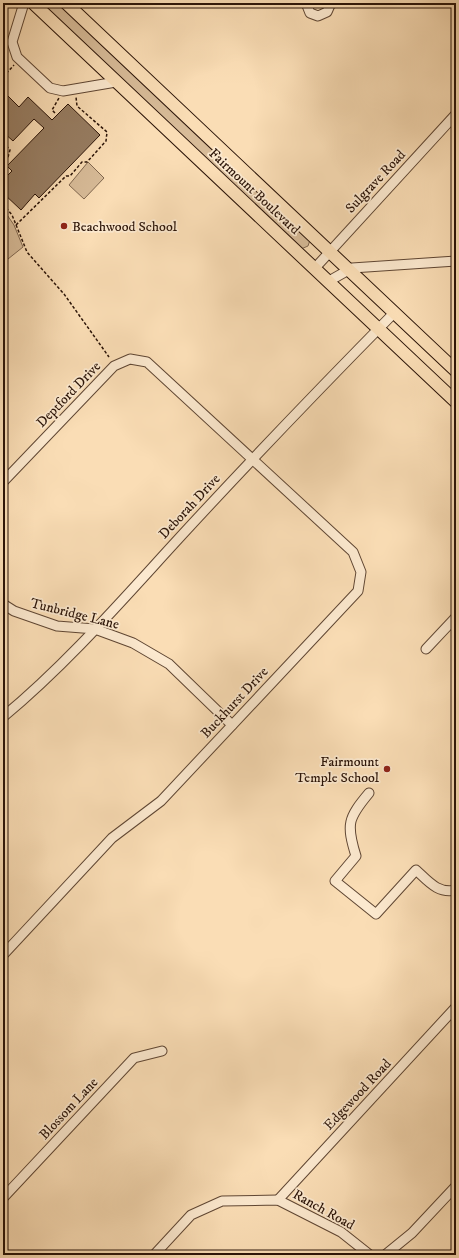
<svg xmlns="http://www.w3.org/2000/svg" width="459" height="1258" font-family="'IM FELL DW Pica',serif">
<rect width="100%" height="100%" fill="#faddb5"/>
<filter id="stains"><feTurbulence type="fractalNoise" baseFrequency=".005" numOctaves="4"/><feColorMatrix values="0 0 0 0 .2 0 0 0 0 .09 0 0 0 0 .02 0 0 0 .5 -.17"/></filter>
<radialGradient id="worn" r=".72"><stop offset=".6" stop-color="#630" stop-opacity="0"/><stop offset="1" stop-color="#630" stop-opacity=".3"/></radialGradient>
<g fill="#d7bb98" stroke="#816850">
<polygon points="39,3 60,3 306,235 310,240 308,246 301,249"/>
<polygon points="88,162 104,178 84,199 69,185"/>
<polygon points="3,209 14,225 23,247 3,263"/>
</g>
<polygon fill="#977d62" stroke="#2b1408" points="7,95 19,107 28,97 52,120 68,104 100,135 39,198 35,194 21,210 3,193 3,180 12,171 7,166 44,128 34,119 13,141 3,132 3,99"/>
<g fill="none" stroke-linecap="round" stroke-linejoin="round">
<defs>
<g id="minor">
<polyline points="24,3 12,42 17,57 50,88 63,91 116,82"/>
<polyline points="306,3 310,13 318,16 327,12 331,3"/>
<polyline points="315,268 456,114"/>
<polyline points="329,281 352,268 456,261"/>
<polyline points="3,482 114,366 130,359 147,362 353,552 361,572 358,591 161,801 112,838 3,955"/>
<polyline points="3,604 14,611 57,626 95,629 133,643 169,664 232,725"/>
<polyline points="426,649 456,617"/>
<path d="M3,717C68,663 124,598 181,536C251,460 322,386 394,313"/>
<path d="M369,793C348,818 346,824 356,856L335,881L376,914L416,870C429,882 438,894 456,890"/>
<polyline points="3,1198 134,1058 162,1051"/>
<polyline points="278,1200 456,1007"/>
<polyline points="154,1255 191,1215 222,1201 278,1200 341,1232 370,1255"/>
<polyline points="385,1255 412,1233 456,1186"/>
</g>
<g id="major">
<polyline points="33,3 456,402"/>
<polyline points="66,3 456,371"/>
</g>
</defs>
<use href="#minor" stroke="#5f4633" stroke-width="11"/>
<use href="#major" stroke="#2b1408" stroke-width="14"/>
<g stroke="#2b1408" stroke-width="1.5" stroke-dasharray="3 2" stroke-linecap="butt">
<polyline points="3,77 14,65"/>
<polyline points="3,88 5,90"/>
<polyline points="55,113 52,110 59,98"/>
<polyline points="3,142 10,150 8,157 3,162"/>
<polyline points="3,204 12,215 27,252 64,294 109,357"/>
<polyline points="16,225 66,176 70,176 82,162 87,162 106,141 107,132 77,106 76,97"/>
</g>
<use href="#minor" stroke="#fce9cf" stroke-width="9"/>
<use href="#major" stroke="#faddb5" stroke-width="12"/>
</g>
<g fill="#8f2418" stroke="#fce9cf" stroke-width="1.5">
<circle cx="64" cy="226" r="4"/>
<circle cx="387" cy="769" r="4"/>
</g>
<g text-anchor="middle" stroke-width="3.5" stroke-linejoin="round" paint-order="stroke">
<g font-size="14" fill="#2b1408" stroke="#fce9cf">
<text transform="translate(375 181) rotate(-47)" y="5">Sulgrave Road</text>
<text transform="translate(255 191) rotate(43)" y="5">Fairmount Boulevard</text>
<text transform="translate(68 394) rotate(-46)" y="5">Deptford Drive</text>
<text transform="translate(189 506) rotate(-47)" y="5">Deborah Drive</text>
<text transform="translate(75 613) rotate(14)" y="5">Tunbridge Lane</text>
<text transform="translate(234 702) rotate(-47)" y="5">Buckhurst Drive</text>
<text transform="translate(357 1094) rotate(-47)" y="5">Edgewood Road</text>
<text transform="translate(68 1108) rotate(-47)" y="5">Blossom Lane</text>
<text transform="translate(324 1209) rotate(29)" y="5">Ranch Road</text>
</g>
<g font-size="14" fill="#2b1408" stroke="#fce9cf" text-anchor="start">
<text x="72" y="231">Beachwood School</text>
<text x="379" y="766" text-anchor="end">Fairmount<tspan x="379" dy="16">Temple School</tspan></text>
</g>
</g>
<rect width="459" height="1258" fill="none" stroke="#faddb5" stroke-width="16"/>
<rect x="4" y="4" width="451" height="1250" fill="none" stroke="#2b1408" stroke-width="2"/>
<rect x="8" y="8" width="443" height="1242" fill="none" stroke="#2b1408"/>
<rect width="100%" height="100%" filter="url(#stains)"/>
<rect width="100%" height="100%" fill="url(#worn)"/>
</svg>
